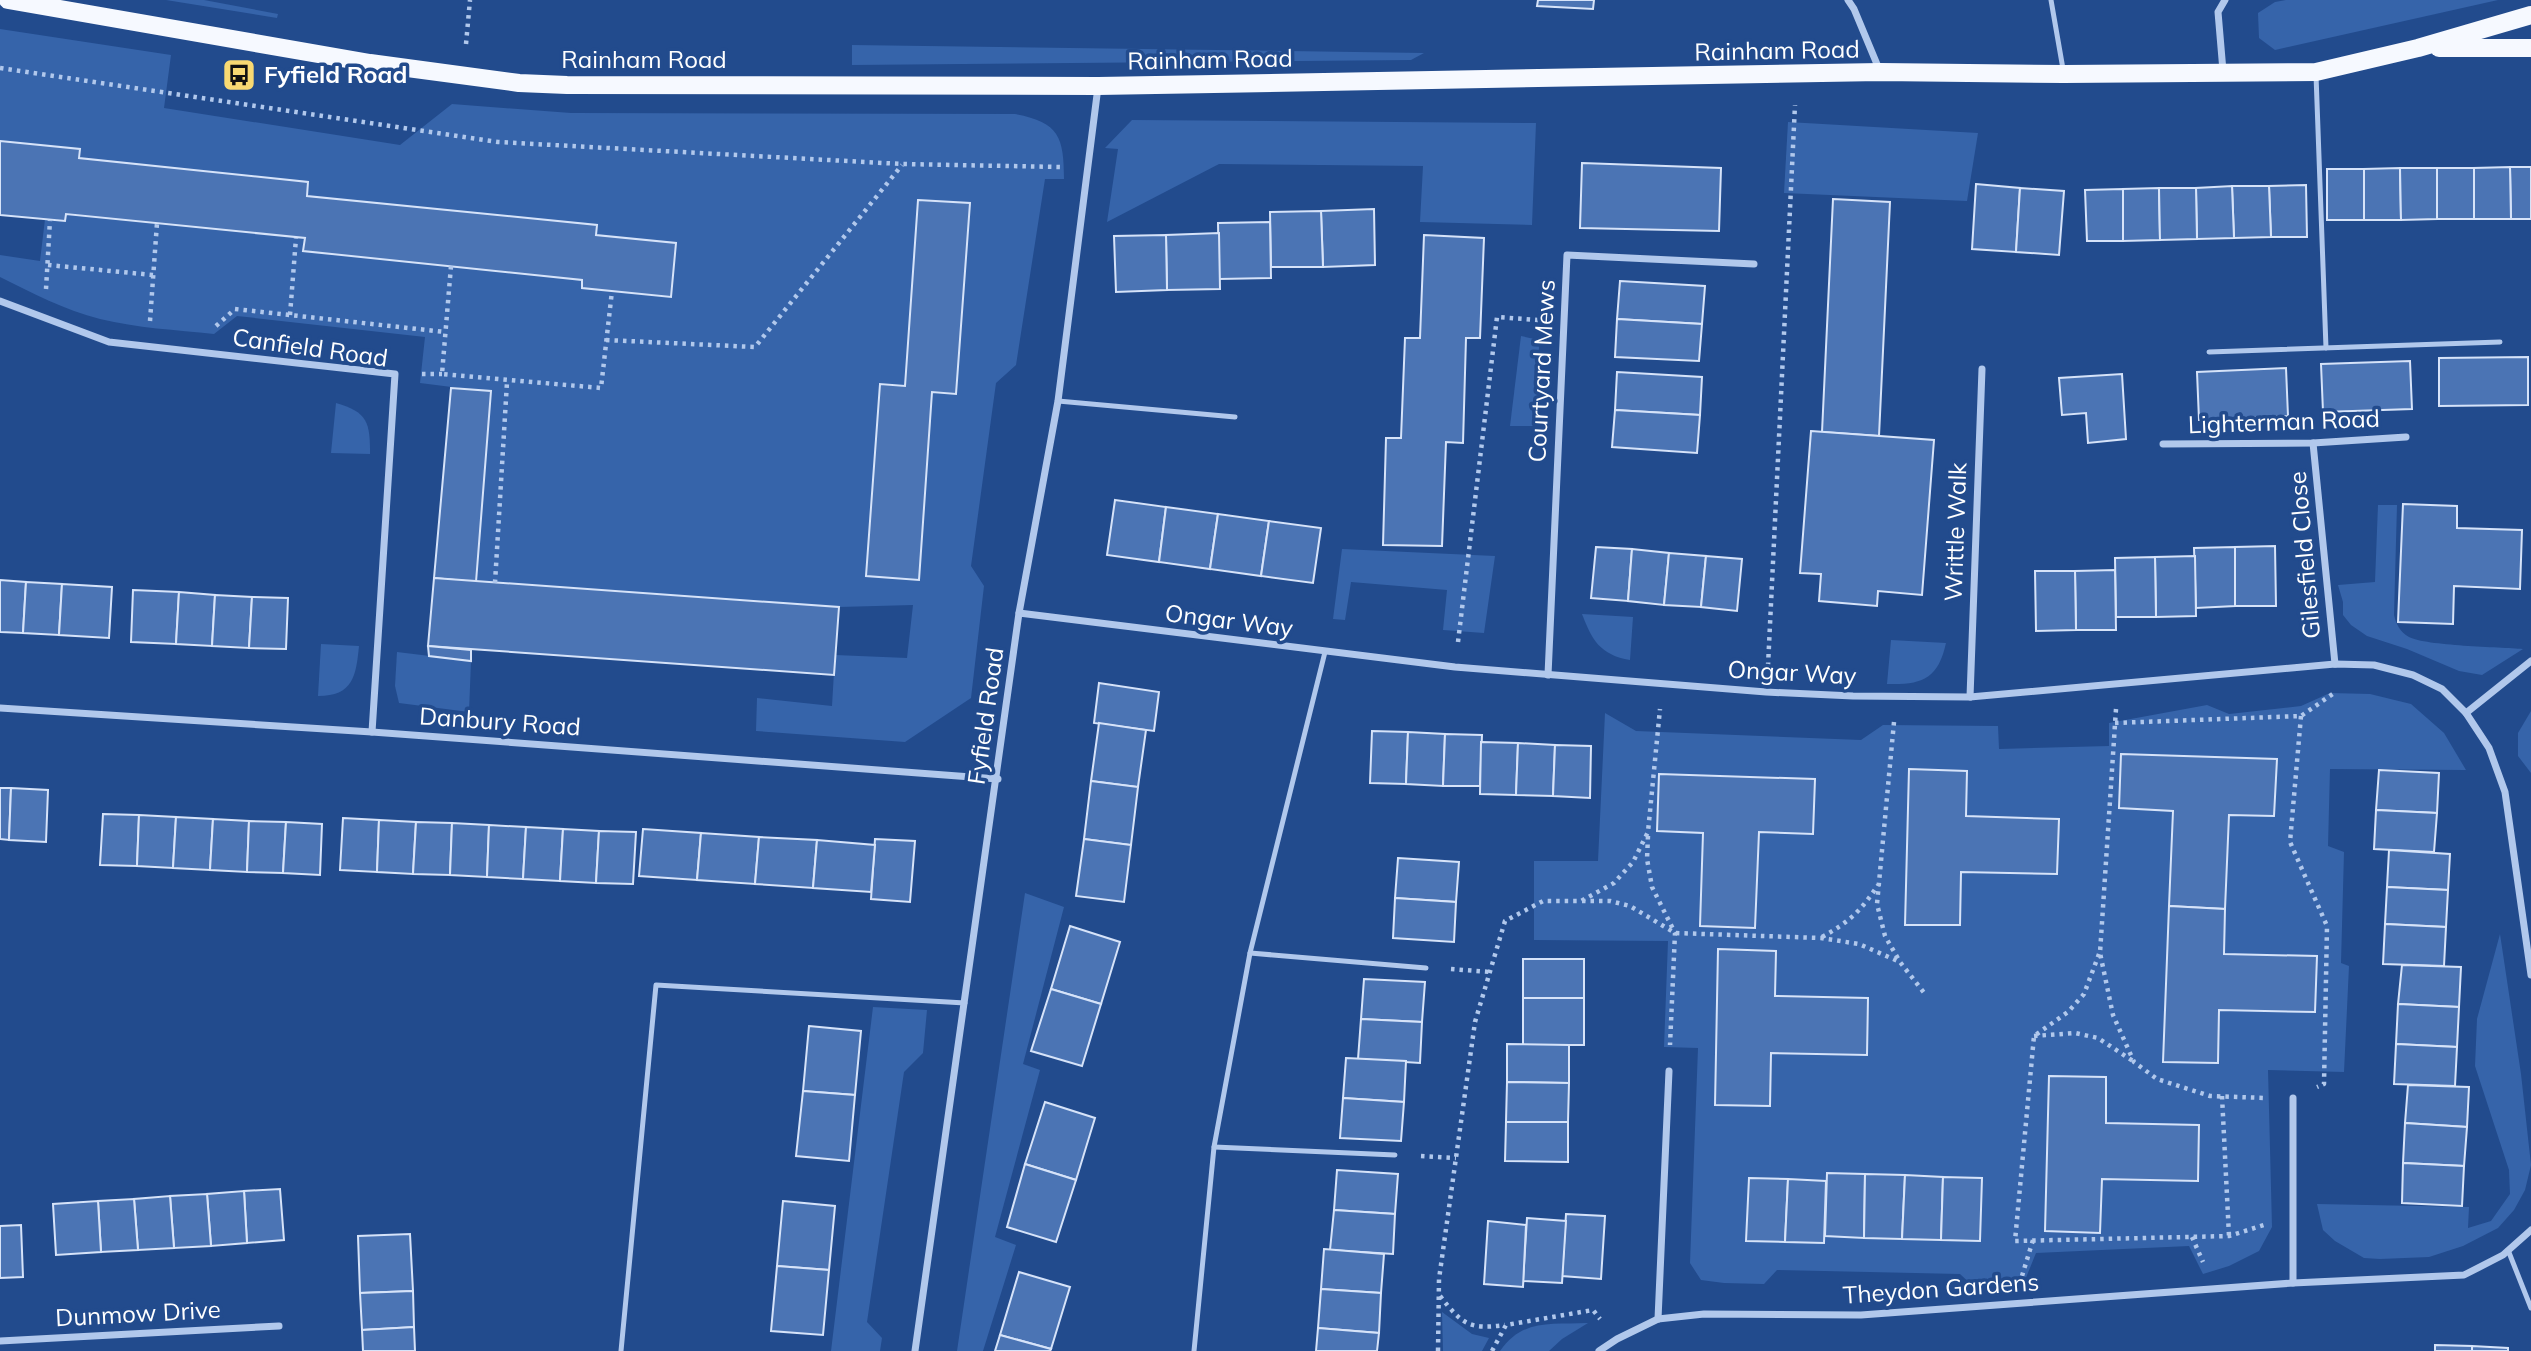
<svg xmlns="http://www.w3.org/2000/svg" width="2531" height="1351" font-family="Mulish,sans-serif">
<rect width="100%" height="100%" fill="#224b8d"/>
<g fill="#3664aa" fill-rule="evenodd">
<polygon points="166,0 204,0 278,14 277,18"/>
<polygon points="2286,0 2498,0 2275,50 2259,38 2258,13 2275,2"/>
<path d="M0,29L171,55L164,108L400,145L452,104L571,113L1015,114C1059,122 1064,137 1064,179H1045L1016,365L996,383L971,566L984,586L971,698L905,742L756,731L757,698L832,706L835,655L907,658L913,605L839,607L476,582L491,392L420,383L425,337L237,316L214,334C176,330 137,328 100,319C65,310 32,293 0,277V255L40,261L45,219L65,221L66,214L305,238L304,251L582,280V288L670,297L676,243L596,235L597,225L307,196L308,182L79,158V149L0,141ZM918,200L970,204L956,393L932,392L918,580L867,576L880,384L905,386Z"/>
<polygon points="852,45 1424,53 1411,60 852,65"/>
<polygon points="1132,120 1536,123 1532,225 1420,222 1423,166 1219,164 1107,222 1118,149 1105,148"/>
<polygon points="1788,122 1978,133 1967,201 1784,193"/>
<polygon points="1521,336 1539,340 1538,426 1510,426"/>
<path d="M336,403C368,412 370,423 370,454L331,453Z"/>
<path d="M2378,505H2397L2394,615C2396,624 2400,632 2409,637C2426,646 2500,647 2523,649L2482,675L2459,671L2407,649L2367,636L2351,625L2343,615V602L2338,585L2375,582Z"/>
<polygon points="1342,549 1495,556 1484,633 1443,630 1447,590 1351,582 1345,620 1333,619"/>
<path d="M1582,614L1633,617L1630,660C1600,655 1592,640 1582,614Z"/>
<path d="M1891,640L1946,643C1938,679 1922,685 1887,684Z"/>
<path d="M321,644L359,646C356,676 353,696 318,696Z"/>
<polygon points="397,652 471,661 469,712 399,703 395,686"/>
<polygon points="2330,693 2370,694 2411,704 2444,733 2466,770 2330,769 2328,846 2344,852 2341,963 2349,966 2344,1072 2268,1070 2272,1227 2259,1251 2229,1266 2203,1274 2189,1246 2036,1253 2023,1285 1974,1287 1960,1274 1777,1270 1764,1284 1724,1283 1701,1280 1690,1263 1698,1048 1664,1047 1668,941 1534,940 1534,861 1598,861 1605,713 1636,731 1861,740 1883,725 1998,726 1999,749 2109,746 2109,723 2207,705 2229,714 2301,706"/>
<polygon points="2531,711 2531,773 2518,756 2518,733"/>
<polygon points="1025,893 1064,907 1023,1064 1040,1070 995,1237 1016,1245 983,1351 957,1351"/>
<polygon points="2500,934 2521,1074 2531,1165 2525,1190 2514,1210 2498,1228 2463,1246 2429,1257 2380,1259 2364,1258 2335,1241 2323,1230 2317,1204 2469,1207 2468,1228 2491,1221 2510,1194 2509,1170 2475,1066 2477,1019"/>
<polygon points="873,1007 927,1010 923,1053 904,1072 867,1322 882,1338 880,1351 831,1351"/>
<polygon points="1442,1312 1472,1334 1489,1338 1482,1351 1443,1351"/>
<path d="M1588,1323L1562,1339L1549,1351H1500C1523,1318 1551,1325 1588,1323Z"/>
</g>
<g fill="#4b74b4" stroke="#d6e3f9" stroke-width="2">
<polygon points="1538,0 1594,0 1593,9 1537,6"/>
<polygon points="0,141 80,149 79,158 308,182 307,196 597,225 596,235 676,243 671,297 582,288 582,280 303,251 305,238 66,214 65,221 0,215"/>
<polygon points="1582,163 1721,168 1719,231 1580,228"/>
<polygon points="2510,167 2531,167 2531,219 2511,219"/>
<polygon points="2510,167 2511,219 2474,219 2474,168"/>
<polygon points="2400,168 2401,220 2364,220 2364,169"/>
<polygon points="2400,168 2437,168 2437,219 2401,220"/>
<rect x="2437" y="168" width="37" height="51"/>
<rect x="2327" y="169" width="37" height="51"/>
<polygon points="1976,184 2020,188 2016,252 1972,249"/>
<polygon points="2306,185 2307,237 2271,237 2269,186"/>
<polygon points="2232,186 2269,186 2271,237 2234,238"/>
<polygon points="2232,186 2234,238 2197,239 2196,188"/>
<polygon points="2020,188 2064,191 2059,255 2016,252"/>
<polygon points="2159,188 2160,240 2123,241 2123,189"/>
<polygon points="2159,188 2196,188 2197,239 2160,240"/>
<polygon points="2123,189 2123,241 2087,241 2085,190"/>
<polygon points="1833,199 1890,202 1879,436 1822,432"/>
<polygon points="918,200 970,203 956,394 932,392 919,580 866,576 880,384 905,386"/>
<polygon points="1374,209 1375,265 1323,267 1321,211"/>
<polygon points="1321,211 1323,267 1271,267 1270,212"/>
<polygon points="1270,222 1271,278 1219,279 1218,223"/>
<polygon points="1219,233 1220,289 1167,290 1166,235"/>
<polygon points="1166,235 1167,290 1116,292 1114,236"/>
<polygon points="1424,235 1484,238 1480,338 1466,338 1463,443 1446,442 1442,546 1383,545 1386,438 1401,438 1405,338 1420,338"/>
<polygon points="1620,281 1705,286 1702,324 1617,319"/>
<polygon points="1617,319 1702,324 1699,361 1615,357"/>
<polygon points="2528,357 2528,405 2439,406 2439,358"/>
<polygon points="2410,361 2412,409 2323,412 2321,364"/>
<polygon points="2286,368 2288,416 2199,420 2197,372"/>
<polygon points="1617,372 1702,377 1700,415 1615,410"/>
<polygon points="2122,374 2126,439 2088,443 2086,413 2062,415 2059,378"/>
<polygon points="451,388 491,391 476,582 434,578"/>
<polygon points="1615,410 1700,415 1697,453 1612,447"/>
<polygon points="1811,431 1934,440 1922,595 1878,591 1877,606 1819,601 1821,574 1800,573"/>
<polygon points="1115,500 1166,507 1159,562 1107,555"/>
<polygon points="2403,504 2457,506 2457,528 2522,530 2520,589 2454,586 2453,624 2398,622"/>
<polygon points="1166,507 1218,514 1210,569 1159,562"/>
<polygon points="1218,514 1269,521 1261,576 1210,569"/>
<polygon points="1269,521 1321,528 1313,583 1261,576"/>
<polygon points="2275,546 2276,606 2235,606 2235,547"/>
<polygon points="1596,547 1632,549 1628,601 1591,598"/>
<polygon points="2235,547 2235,606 2196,608 2194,548"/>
<polygon points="1632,549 1669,553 1664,605 1628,601"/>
<polygon points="1669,553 1706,556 1701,607 1664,605"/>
<polygon points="1706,556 1742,559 1737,611 1701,607"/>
<polygon points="2195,556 2196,616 2156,617 2155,557"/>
<polygon points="2155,557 2156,617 2116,617 2115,558"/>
<polygon points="2115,570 2116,630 2076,630 2075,571"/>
<polygon points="2035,571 2075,571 2076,630 2036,631"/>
<polygon points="434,578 839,607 834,675 428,646"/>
<polygon points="0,580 26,582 23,633 0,632"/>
<polygon points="26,582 62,584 59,635 23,633"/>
<polygon points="62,584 112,587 109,638 59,635"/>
<polygon points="133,590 179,592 176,644 131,642"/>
<polygon points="179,592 215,595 212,646 176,644"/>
<polygon points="215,595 252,597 249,648 212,646"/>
<polygon points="252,597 288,598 286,649 249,648"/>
<polygon points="428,646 471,650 471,661 429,656"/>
<polygon points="1099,683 1159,692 1154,731 1094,723"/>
<polygon points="1099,723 1146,730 1138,787 1091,781"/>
<polygon points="1372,731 1408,732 1406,784 1370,783"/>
<polygon points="1408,732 1445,734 1443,786 1406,784"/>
<polygon points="1445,734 1482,735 1480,786 1443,786"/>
<polygon points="1481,742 1518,743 1516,795 1480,794"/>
<polygon points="1518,743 1555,745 1553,796 1516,795"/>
<polygon points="1555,745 1591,746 1590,798 1553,796"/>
<polygon points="2121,754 2277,759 2274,816 2229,815 2225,909 2169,906 2173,811 2119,808"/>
<polygon points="1909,769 1967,771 1966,816 2059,819 2057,874 1961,872 1960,925 1905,925"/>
<polygon points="2379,770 2439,773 2437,813 2376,810"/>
<polygon points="1659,774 1815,779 1813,834 1759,832 1755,928 1700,926 1703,833 1657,831"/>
<polygon points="1091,781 1138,787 1131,845 1084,839"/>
<polygon points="0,788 11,788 9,840 0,839"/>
<polygon points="11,788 48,790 46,842 9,840"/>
<polygon points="2376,810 2437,813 2434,852 2374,849"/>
<polygon points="103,814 139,815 137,866 100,865"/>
<polygon points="139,815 176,817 173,868 137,866"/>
<polygon points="176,817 213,819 210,870 173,868"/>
<polygon points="343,818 379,820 377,872 340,870"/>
<polygon points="213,819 249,821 247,872 210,870"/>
<polygon points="379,820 416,822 413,874 377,872"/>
<polygon points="249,821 286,822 283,873 247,872"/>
<polygon points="286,822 322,824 320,875 283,873"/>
<polygon points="416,822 452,823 450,875 413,874"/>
<polygon points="452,823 489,825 487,877 450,875"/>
<polygon points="489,825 526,827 523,879 487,877"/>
<polygon points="526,827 563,829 560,881 523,879"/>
<polygon points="563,829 599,831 596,883 560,881"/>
<polygon points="643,829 701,833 697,880 639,876"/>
<polygon points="599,831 636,832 633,884 596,883"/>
<polygon points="701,833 759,837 755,884 697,880"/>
<polygon points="759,837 817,840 813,888 755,884"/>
<polygon points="875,839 915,841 910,902 871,899"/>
<polygon points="1084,839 1131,845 1124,902 1076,896"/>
<polygon points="817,840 875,845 871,892 813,888"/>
<polygon points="2389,850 2450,854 2448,890 2387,887"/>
<polygon points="1398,858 1459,862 1456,902 1395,898"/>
<polygon points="2387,887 2448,890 2446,927 2385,924"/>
<polygon points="1395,898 1456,902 1454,942 1393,938"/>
<polygon points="2169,906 2225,909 2224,954 2317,956 2315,1012 2219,1010 2218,1063 2163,1062"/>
<polygon points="2385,924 2446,927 2444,966 2383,964"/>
<polygon points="1070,926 1120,942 1101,1004 1051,989"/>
<polygon points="1718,949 1776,951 1775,996 1868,998 1867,1055 1771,1053 1770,1106 1715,1105"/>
<rect x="1523" y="959" width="61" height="39"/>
<polygon points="2402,965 2461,967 2459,1007 2398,1004"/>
<polygon points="1364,979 1425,982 1422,1022 1361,1019"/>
<polygon points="1051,989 1101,1004 1082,1066 1031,1051"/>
<rect x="1523" y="998" width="61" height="47"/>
<polygon points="2398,1004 2459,1007 2457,1047 2396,1044"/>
<polygon points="1361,1019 1422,1022 1420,1063 1358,1059"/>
<polygon points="809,1026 861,1031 855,1095 803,1091"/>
<polygon points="1507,1044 1569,1045 1569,1083 1507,1082"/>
<polygon points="2396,1044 2457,1047 2455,1086 2394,1084"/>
<polygon points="1346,1058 1406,1061 1404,1102 1343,1098"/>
<polygon points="2049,1076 2106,1077 2106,1123 2199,1125 2198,1181 2102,1179 2100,1233 2045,1231"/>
<polygon points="1507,1082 1569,1083 1568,1122 1506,1122"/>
<polygon points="2408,1085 2469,1087 2467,1127 2405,1123"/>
<polygon points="803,1091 855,1095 849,1161 796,1156"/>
<polygon points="1343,1098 1404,1102 1401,1141 1340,1138"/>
<polygon points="1045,1102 1095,1118 1076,1180 1025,1164"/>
<polygon points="1506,1122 1568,1122 1568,1162 1505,1161"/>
<polygon points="2405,1123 2467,1127 2464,1166 2403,1163"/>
<polygon points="2403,1163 2464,1166 2462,1206 2402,1203"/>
<polygon points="1025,1164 1076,1180 1056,1242 1007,1227"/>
<polygon points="1337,1170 1398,1174 1395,1214 1334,1210"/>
<polygon points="1827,1173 1865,1174 1864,1238 1825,1236"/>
<polygon points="1865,1174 1905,1175 1902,1239 1864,1238"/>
<polygon points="1905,1175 1943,1177 1941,1240 1902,1239"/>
<polygon points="1943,1177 1982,1178 1980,1241 1941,1240"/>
<polygon points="1749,1178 1788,1179 1785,1242 1746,1241"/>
<polygon points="1788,1179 1826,1181 1824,1243 1785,1242"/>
<polygon points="280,1189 284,1240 247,1243 244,1191"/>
<polygon points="244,1191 247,1243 211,1246 207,1194"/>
<polygon points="207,1194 211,1246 174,1248 170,1196"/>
<polygon points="170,1196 174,1248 138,1250 134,1199"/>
<polygon points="134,1199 138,1250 101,1252 98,1201"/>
<polygon points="98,1201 101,1252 56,1255 53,1204"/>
<polygon points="783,1201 835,1206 829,1270 777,1266"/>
<polygon points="1334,1210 1395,1214 1393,1254 1330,1250"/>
<polygon points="1566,1214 1605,1216 1601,1279 1562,1276"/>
<polygon points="1527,1218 1566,1221 1562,1283 1523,1281"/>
<polygon points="1488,1221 1526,1225 1523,1287 1484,1284"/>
<polygon points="21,1225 23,1277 0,1278 0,1226"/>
<polygon points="410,1234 413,1291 360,1293 358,1236"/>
<polygon points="1324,1249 1384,1254 1381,1293 1321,1289"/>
<polygon points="777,1266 829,1270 823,1335 771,1331"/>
<polygon points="1019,1272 1070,1287 1051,1349 1000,1335"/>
<polygon points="1321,1289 1381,1293 1379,1333 1318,1328"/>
<polygon points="413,1291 414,1327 362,1330 360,1293"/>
<polygon points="414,1327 415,1351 363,1351 362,1330"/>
<polygon points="1318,1328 1379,1333 1377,1351 1316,1351"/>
<polygon points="1000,1335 1051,1349 1050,1351 995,1351"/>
<polygon points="2435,1345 2472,1346 2472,1351 2435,1351"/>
<polygon points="2472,1346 2508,1348 2508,1351 2472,1351"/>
</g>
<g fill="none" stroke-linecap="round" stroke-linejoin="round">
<g stroke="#b1c8ec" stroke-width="4.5" stroke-dasharray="3.5 5" stroke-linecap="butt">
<polyline points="466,44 470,0"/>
<polyline points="0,68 498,142 902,164 1061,167"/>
<polyline points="48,265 153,275"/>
<polyline points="451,266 442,374 601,388 612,291"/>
<polyline points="46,289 50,220"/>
<polyline points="290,315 296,238"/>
<polyline points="150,321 157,223"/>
<polyline points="216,326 235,309 445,332"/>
<polyline points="606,340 755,347 902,165"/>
<polyline points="422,374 442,374"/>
<polyline points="495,583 507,382"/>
<polyline points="1458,642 1497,317 1538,320"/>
<polyline points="1768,666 1795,105"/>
<polyline points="2116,709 2100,953 2113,1015 2134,1062 2157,1079 2210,1096 2265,1098"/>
<polyline points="2301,716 2290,842 2327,926 2324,1084 2317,1087"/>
<polyline points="1894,722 1877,904 1885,936 1900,962 1925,994"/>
<polyline points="2115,723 2301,716 2334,693"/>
<polyline points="1648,836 1647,859 1652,887 1675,933 1670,1045"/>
<polyline points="1582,901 1610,901 1630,906 1675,933 1821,938 1859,944 1900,962"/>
<path d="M1822,937C1849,922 1861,911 1878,885"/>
<polyline points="2099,954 2084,994 2068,1012 2034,1036 2015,1241 2229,1236 2267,1224"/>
<polyline points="1451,969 1490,972"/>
<polyline points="2034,1036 2075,1033 2098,1038 2133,1061"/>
<polyline points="2222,1096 2229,1236"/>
<polyline points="1421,1156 1456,1158"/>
<polyline points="2192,1237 2203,1262"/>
<polyline points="2022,1276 2033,1240"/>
<path d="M1440,1296C1462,1324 1469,1330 1505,1325"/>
<polyline points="1438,1351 1439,1279 1475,1022 1505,921 1543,901 1581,901 1614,883 1633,862 1648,832 1660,709"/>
<polyline points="1492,1351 1506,1325 1593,1310 1600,1319"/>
</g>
<g stroke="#b1c8ec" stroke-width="5">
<polyline points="2051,0 2063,69"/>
<polyline points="2316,75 2326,348"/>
<polyline points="2209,352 2500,342"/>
<polyline points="1058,401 1235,417"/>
<polyline points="1250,953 1426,968"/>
<polyline points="1214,1147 1395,1155"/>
<polyline points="2508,1250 2531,1308"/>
<polyline points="621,1351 656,985 965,1003"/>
<polyline points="1194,1351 1214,1147 1250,953 1325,652"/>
</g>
<g stroke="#b1c8ec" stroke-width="7">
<polyline points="1848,0 1854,9 1879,69"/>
<polyline points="2223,71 2218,12 2225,0"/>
<polyline points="0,301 109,342 395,374 372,732"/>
<polyline points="2313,443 2335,664"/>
<polyline points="2163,444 2313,443 2406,437"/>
<polyline points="1019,613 1455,667 1766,692 1853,696 1970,697 2335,664 2374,665 2413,675 2442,689 2466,713 2489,748 2505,792 2531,975"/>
<polyline points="1548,675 1567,255 1754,264"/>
<polyline points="1970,697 1982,369"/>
<polyline points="0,708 372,732 998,779"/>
<polyline points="2466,713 2531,661"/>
<polyline points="2293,1283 2293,1098"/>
<polyline points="1658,1319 1669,1071"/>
<polyline points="0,1341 279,1326"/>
<polyline points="915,1351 1019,613 1058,401 1098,87"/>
<polyline points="1599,1351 1617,1339 1658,1319 1704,1314 1861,1315 2293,1283 2464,1275 2503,1255 2531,1230"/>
</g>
<g stroke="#f6f9ff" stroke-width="18">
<polyline points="8,0 370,63 519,83 567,85 1098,86 1880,72 2064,74 2316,72 2418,48 2531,15"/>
<polyline points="2439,48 2531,48"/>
</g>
</g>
<defs>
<symbol id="bus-square" viewBox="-11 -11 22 22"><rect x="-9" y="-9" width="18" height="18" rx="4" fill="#f8d972" stroke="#224b8d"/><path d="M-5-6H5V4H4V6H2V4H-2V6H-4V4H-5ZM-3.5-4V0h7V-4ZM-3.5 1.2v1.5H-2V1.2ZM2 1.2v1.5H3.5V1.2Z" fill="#111"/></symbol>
</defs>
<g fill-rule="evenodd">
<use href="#bus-square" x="220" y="56" width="38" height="38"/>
</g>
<g text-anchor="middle" stroke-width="7" stroke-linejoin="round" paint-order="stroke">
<g font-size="24" fill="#fff" stroke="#224b8d">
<text transform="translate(1777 51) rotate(-1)" y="8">Rainham Road</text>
<text x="644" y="68">Rainham Road</text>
<text transform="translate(1210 60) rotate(-1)" y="8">Rainham Road</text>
<text transform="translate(310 348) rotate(8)" y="8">Canfield Road</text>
<text transform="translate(1542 371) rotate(-87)" y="8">Courtyard Mews</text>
<text transform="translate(2284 422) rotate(-2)" y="8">Lighterman Road</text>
<text transform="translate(1956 532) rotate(-88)" y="8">Writtle Walk</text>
<text transform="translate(2305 555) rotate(-95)" y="8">Gilesfield Close</text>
<text transform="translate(1229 621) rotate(7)" y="8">Ongar Way</text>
<text transform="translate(1792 673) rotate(3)" y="8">Ongar Way</text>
<text transform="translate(986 716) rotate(-82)" y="8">Fyfield Road</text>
<text transform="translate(500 722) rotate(4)" y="8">Danbury Road</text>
<text transform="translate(1941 1289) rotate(-4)" y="8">Theydon Gardens</text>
<text transform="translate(138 1314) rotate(-3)" y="8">Dunmow Drive</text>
</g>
<g font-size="24" font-weight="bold" fill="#fff" stroke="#224b8d" text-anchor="start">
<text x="264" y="83">Fyfield Road</text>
</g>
</g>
</svg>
